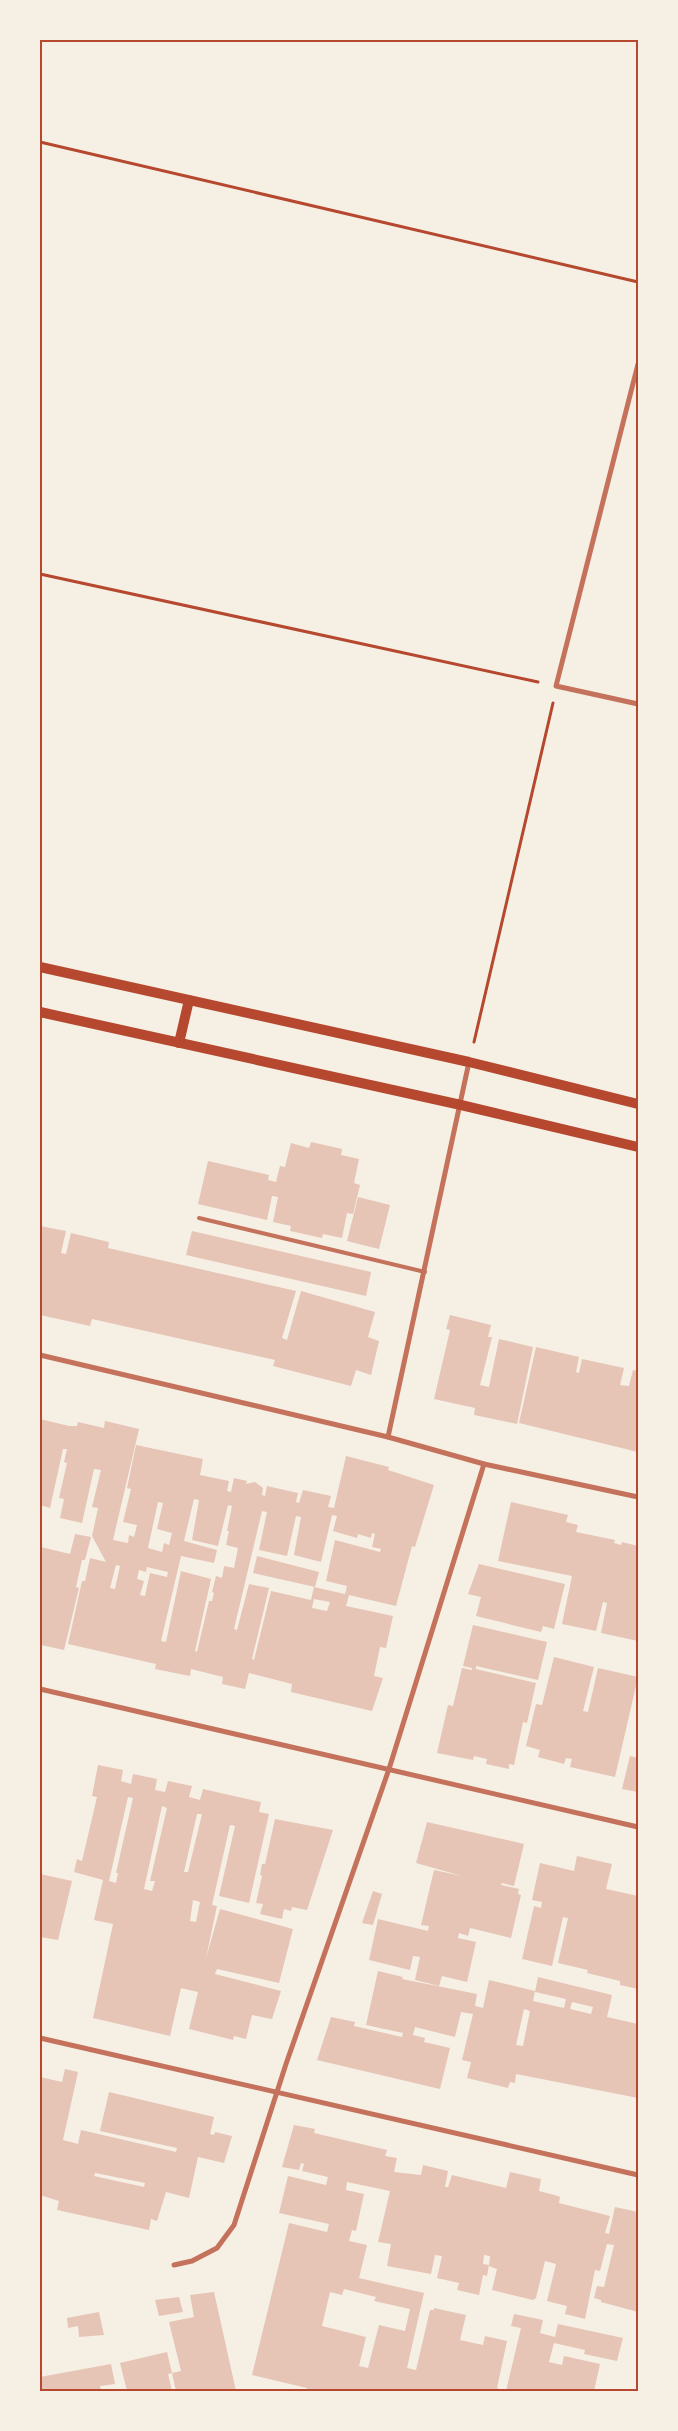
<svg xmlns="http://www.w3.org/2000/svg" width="678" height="2431" font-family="'Libre Baskerville',serif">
<rect width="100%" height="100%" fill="#f6efe4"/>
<g fill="#e6c5b7" fill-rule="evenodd">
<polygon points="311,1142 342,1149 341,1155 359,1159 354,1183 360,1185 353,1214 347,1213 342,1238 323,1234 322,1238 290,1231 291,1226 273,1222 278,1197 272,1196 267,1220 198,1204 208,1161 269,1175 268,1180 276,1182 280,1166 285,1167 291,1143 309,1148"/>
<polygon points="358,1197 390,1205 379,1249 347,1241"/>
<polygon points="40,1226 66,1231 61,1253 66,1254 71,1233 109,1242 108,1248 296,1291 282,1338 287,1340 301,1291 375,1312 368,1337 379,1341 371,1375 356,1370 351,1386 273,1366 275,1360 92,1319 90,1326 40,1315"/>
<polygon points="192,1231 371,1272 366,1296 186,1255"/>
<polygon points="450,1315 491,1325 488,1337 492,1337 480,1385 489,1387 499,1339 533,1347 517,1424 474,1415 475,1408 434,1399 450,1330 446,1329"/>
<polygon points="536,1347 579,1357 576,1372 579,1373 582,1359 624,1368 620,1385 629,1386 633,1370 638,1371 638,1452 519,1423"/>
<path d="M40,1419L69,1426H77L78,1422L104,1428L105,1421L139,1429L113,1540L128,1543L129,1535L134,1537L137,1525L123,1522L131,1489L127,1488L136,1445L203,1459L200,1475L229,1481L227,1491L231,1492L234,1478L247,1481L246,1484L255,1482L263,1488L262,1495L265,1496L267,1486L298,1493L296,1502L299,1503L303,1490L331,1496L328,1507L334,1508L346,1456L389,1467L388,1470L434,1485L415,1547L412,1546L396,1606L349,1595L346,1606L393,1616L386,1648L380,1647L374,1676L383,1678L372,1711L291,1692L292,1684L249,1673L245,1689L222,1684L223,1677L191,1669L190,1676L155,1669L156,1664L68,1644L82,1581H85L90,1558L106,1562L92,1536L98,1508L92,1507L101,1470L94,1469L82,1523L60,1518L64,1499L59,1498L67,1463L64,1462L67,1449H63L50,1508L40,1505ZM194,1499L199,1500L192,1540L218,1546L228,1505L232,1506L227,1531H229L226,1545L238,1548L234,1568L224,1566L222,1578L216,1576L212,1592L214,1593L212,1601H209L197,1652L195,1651L211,1579L181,1571L166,1642L161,1641L181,1556L214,1563L217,1550L184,1541ZM158,1502L163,1503L157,1529L172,1533L169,1545L164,1543L162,1552L148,1548ZM262,1511L267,1512L259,1550L287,1556L296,1516L301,1517L294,1555L321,1562L332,1515L337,1516L333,1531L357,1538L358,1534L371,1538L372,1533L375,1534L372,1547L381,1549L380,1552L335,1540L326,1581L347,1586L345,1594L314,1587L311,1600L271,1591L254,1660L252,1659L269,1588L249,1584L237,1630L234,1629ZM116,1565L120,1566L115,1589L110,1588ZM147,1567L168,1572L167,1577L150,1573L145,1596L140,1595L144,1581L137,1579L139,1570L146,1572ZM314,1599L330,1602L327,1611L312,1608Z"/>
<polygon points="511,1502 568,1515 566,1522 578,1525 576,1532 615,1540 614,1543 621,1545 622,1542 638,1546 638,1641 601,1633 607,1603 603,1602 596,1631 562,1624 572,1576 498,1561"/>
<polygon points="75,1534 91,1537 85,1560 82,1560 76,1587 79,1588 64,1650 41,1645 40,1549 41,1547 70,1554"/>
<polygon points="257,1556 319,1572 315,1587 253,1573"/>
<polygon points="479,1564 565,1584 554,1629 543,1626 541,1632 476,1616 481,1597 468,1594"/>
<polygon points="473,1625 547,1642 538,1680 476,1666 476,1669 536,1683 527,1723 523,1722 514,1765 509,1764 509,1769 486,1764 487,1759 474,1756 473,1760 437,1753 448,1705 453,1706 462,1668 472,1670 472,1668 463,1666"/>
<polygon points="554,1657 594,1667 583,1711 588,1712 598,1668 638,1677 615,1777 570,1767 572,1759 566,1758 564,1764 538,1757 540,1750 526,1746 536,1704 542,1705"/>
<polygon points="630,1756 638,1758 638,1792 622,1789"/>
<path d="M98,1765L123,1770L121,1781L131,1784L133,1774L157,1779L155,1790L165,1792L168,1781L192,1786L189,1797L200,1800L203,1789L261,1802L259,1812L269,1814L249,1903L219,1896L235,1826L230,1825L212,1905L217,1906L206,1958L220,1909L293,1929L279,1983L217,1969L215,1974L281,1991L272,2019L252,2015L246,2039L234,2036L233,2040L189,2029L198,1992L181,1988L170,2036L93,2018L113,1924L94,1920L103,1880L74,1872L77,1859L82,1861L97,1797L92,1796ZM128,1797L133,1798L116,1873H118L116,1883L109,1881ZM162,1806L167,1808L150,1881H155L152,1891L144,1889ZM197,1814H202L188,1872H184ZM193,1900L200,1902L196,1922L190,1921Z"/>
<polygon points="275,1819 333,1830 307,1910 292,1907 291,1911 284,1909 282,1919 260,1914 263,1904 256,1903 262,1876 260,1875 262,1864 265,1864"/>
<polygon points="427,1822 524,1844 514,1886 502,1883 501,1885 519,1889 518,1894 521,1895 511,1938 470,1928 468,1936 459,1933 458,1938 476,1942 467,1982 442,1976 439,1986 415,1980 420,1957 413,1956 410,1970 369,1960 378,1919 428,1931 429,1926 421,1925 434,1870 462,1876 416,1863"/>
<polygon points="577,1856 612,1864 606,1889 638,1896 638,1989 620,1985 620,1981 587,1973 588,1970 558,1963 568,1918 563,1917 552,1966 522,1959 534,1906 541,1908 542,1902 532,1900 540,1863 574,1871"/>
<polygon points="40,1874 72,1881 58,1940 40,1937"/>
<polygon points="373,1891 382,1894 373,1925 362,1923"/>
<path d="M378,1971L403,1977L402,1979L477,1994L475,2006L483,2008L489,1980L535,1991L533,2001L564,2008L566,1999L535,1992L538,1977L612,1995L607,2017L638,2024V2098L516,2074L515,2083L510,2082L508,2088L467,2078L471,2062L462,2060L473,2014L461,2012L455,2037L415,2027L413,2035L425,2038L424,2042L450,2048L440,2089L317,2060L331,2017L355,2022L354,2026L402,2037L403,2033L366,2025ZM572,2002L593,2007L591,2014L570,2009ZM524,2009L530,2011L523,2046L516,2045Z"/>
<path d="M65,2069L78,2072L63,2140L78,2144L81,2130L176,2152L177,2148L100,2131L109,2092L214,2117L210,2134L214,2135L215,2132L232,2136L224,2163L198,2157L189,2198L166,2192L157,2221L151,2219L149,2230L57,2210L59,2201L40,2195V2077L62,2082ZM95,2173L145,2183L144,2187L94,2176Z"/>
<path d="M294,2125L315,2129L314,2133L387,2150L385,2156L397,2158L394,2172L421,2175L423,2165L448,2171L445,2187H448L452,2175L506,2188L510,2172L541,2179L539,2191L558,2196L560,2197L559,2203L610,2216L605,2233L609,2234L615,2207L638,2212V2312L601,2302V2300L594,2298L597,2286L604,2287L614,2245L607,2244L600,2271L595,2270L585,2319L565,2314L567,2306L547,2301L556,2264L545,2261L536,2298L533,2300L492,2290L497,2269L489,2266L490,2256L484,2255L483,2264L489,2265L487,2276L483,2275L479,2295L457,2290L459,2283L437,2278L442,2256L435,2255L431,2274L387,2266L391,2244L378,2242L390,2191L347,2182L346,2190L364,2194L356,2231L352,2230L349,2241L367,2245L359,2278L424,2293L407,2368L416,2370L430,2310H434V2308L466,2315L460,2340L483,2345L485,2336L507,2341L497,2388L505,2391H307V2388L252,2375L289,2223L327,2232L329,2224L279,2213L288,2176L326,2185L328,2177L302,2171L304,2164L301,2163L299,2170L282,2167ZM344,2289L376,2297L374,2301L410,2309L405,2331L379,2325L368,2368L359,2366L366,2337L322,2326L330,2292L342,2295Z"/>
<polygon points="214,2292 236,2391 176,2391 172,2373 181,2371 169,2322 194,2317 190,2295"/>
<polygon points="179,2297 183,2312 159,2316 155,2300"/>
<polygon points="99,2312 104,2335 79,2337 78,2326 68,2328 67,2318"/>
<polygon points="514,2314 543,2320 540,2333 555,2337 558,2324 623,2338 617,2361 584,2354 585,2350 554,2343 549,2362 562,2365 564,2356 600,2364 594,2391 506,2391 521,2328 511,2326"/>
<polygon points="167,2352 172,2373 168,2374 172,2391 127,2391 120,2363"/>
<polygon points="111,2364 115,2384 100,2386 101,2391 40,2391 40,2377"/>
</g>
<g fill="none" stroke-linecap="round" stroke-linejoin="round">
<g stroke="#b5482f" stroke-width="3">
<polyline points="40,142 638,282"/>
<polyline points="40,574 538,682"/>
<polyline points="474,1042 553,703"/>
</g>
<polyline stroke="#c5725c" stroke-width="4" points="199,1218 425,1272"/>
<g stroke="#c5725c" stroke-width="5">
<polyline points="638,364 556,686 638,704"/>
<polyline points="40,1355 388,1437 484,1464 638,1497"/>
<polyline points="388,1437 469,1062"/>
<polyline points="40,1689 638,1827"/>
<polyline points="40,2038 638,2175"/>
<polyline points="174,2265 192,2261 217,2248 234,2225 286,2064 389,1769 484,1464"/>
</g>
<g stroke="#b5482f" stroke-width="10">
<polyline points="40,967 469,1062 638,1104"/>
<polyline points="40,1012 461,1105 638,1147"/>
<polyline points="179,1043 189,1000"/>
</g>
</g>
<rect width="678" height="2431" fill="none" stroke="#f6efe4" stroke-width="82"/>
<rect x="41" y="41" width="596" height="2349" fill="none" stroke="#b5482f" stroke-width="2"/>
</svg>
